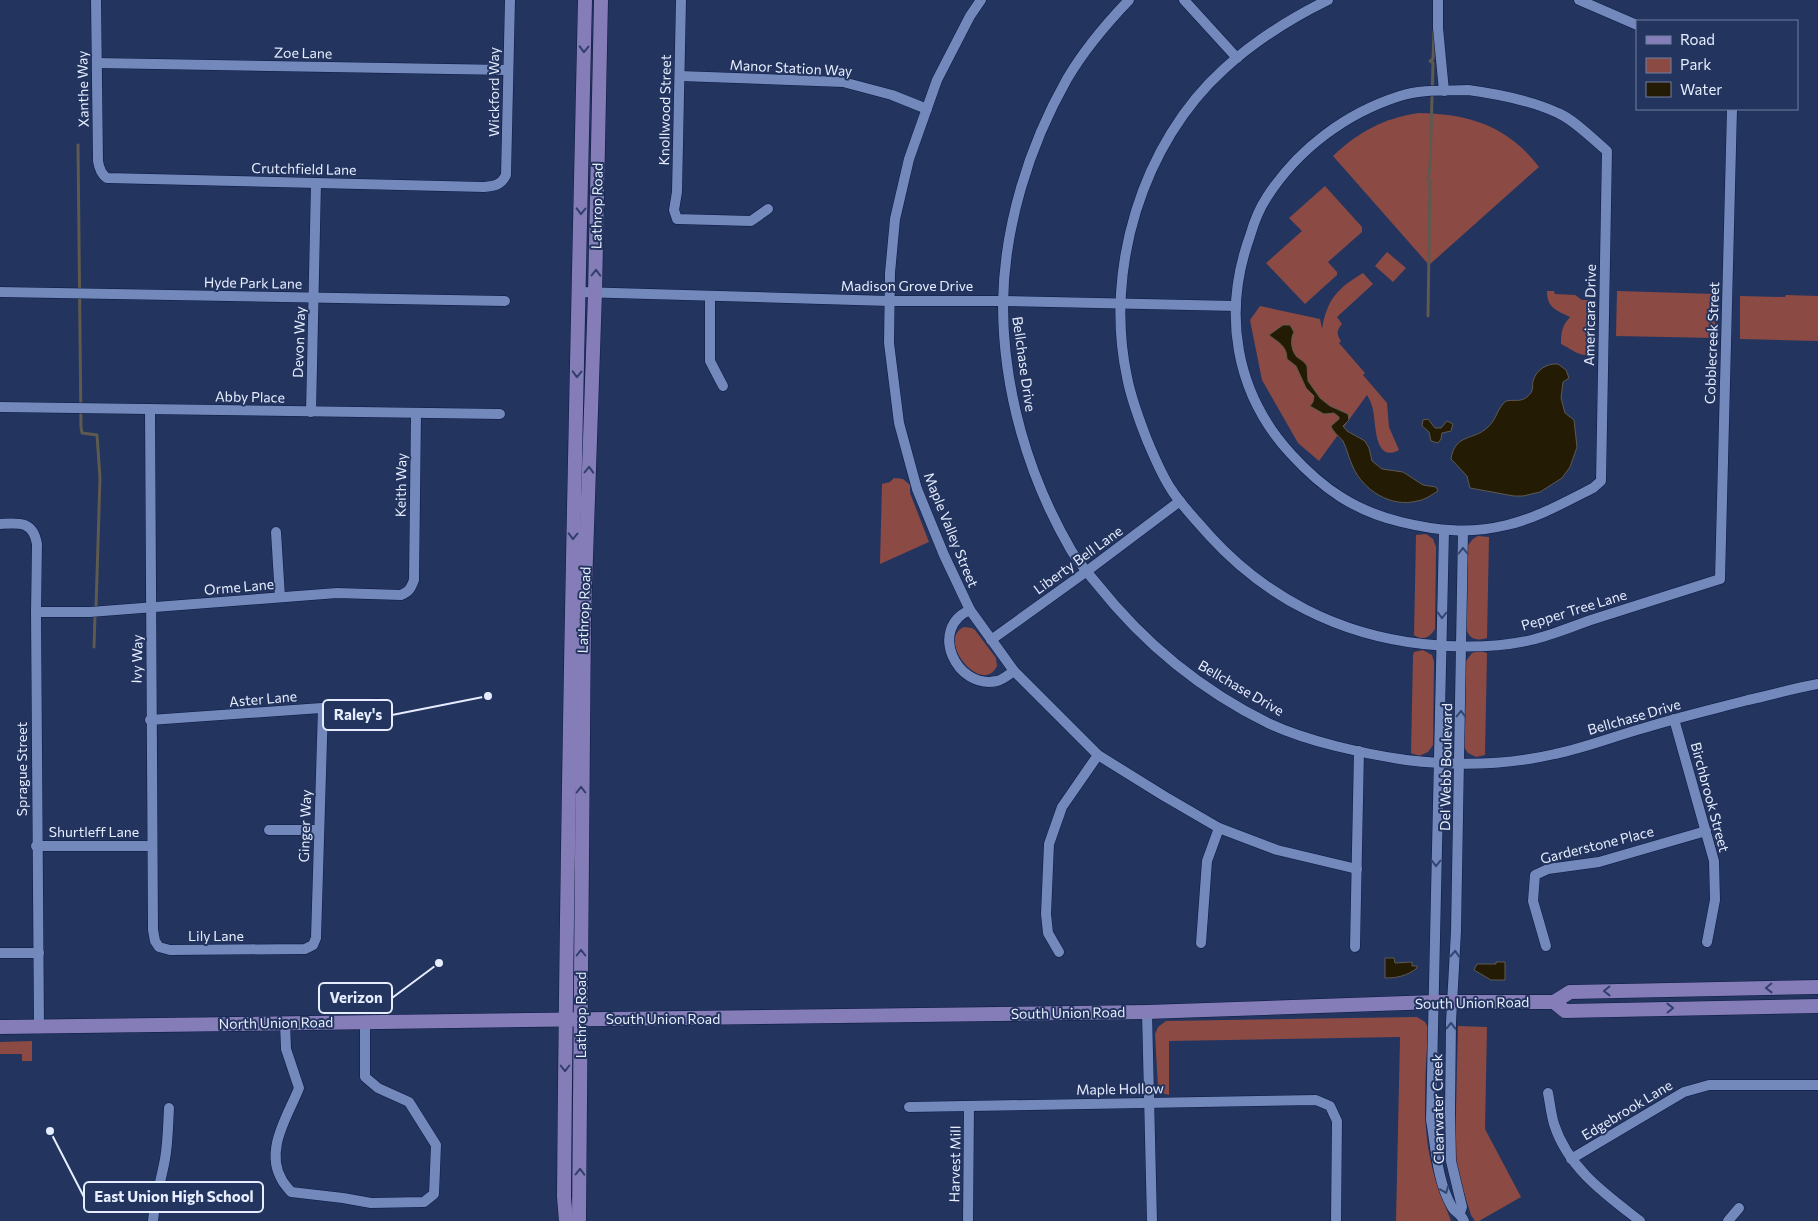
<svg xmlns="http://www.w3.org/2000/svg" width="1818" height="1221" font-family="Commissioner,sans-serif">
<rect width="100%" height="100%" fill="#23345f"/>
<g fill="#8b4a44">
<path d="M1419,113C1469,114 1508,126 1539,167L1429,265L1333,156C1358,132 1384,118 1419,113Z"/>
<polygon points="1325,186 1362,227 1362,232 1328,262 1337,272 1337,275 1305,304 1266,263 1302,231 1289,218"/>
<polygon points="1387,252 1406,268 1393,282 1375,266"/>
<path d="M1363,273L1373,284L1337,317L1342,324C1337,330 1336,334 1341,341L1339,343L1365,373L1363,375L1387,403L1389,427L1399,450C1374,464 1376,423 1373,410C1372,405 1370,400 1367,395L1319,461L1298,443L1262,380L1250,320L1260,306L1320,319L1322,329C1327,299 1338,288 1363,273Z"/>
<path d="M1547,291H1554L1555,294L1575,295L1582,300H1594L1593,356C1576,355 1575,351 1561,344C1561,332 1562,326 1570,317C1556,310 1547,308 1547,291Z"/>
<polygon points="1617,291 1716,294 1715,338 1616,336"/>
<polygon points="1786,295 1818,296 1818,341 1740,339 1740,296 1785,297"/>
<polygon points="894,478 903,479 910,485 910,493 929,542 880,564 882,484 890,482"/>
<path d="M1426,534L1433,539L1436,547L1435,629C1429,638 1423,641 1414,635L1416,535Z"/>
<path d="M1478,536L1489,537L1487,638C1477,641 1469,640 1466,628L1468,545L1473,539Z"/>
<path d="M964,627L972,628L975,630L996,658L997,666C982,697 935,640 964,627Z"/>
<polygon points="1423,650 1432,655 1434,662 1433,745 1428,752 1419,756 1411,753 1413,655 1414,652"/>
<polygon points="1480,651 1487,653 1485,755 1476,757 1468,753 1464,747 1466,661 1472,653"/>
<path d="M1417,1017L1425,1022L1428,1027C1426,1072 1421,1119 1431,1162C1435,1183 1444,1201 1451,1221H1396L1400,1037L1169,1041V1095L1162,1093L1158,1087L1155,1034L1158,1027L1166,1021Z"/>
<polygon points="1458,1026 1487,1027 1485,1129 1521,1197 1479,1221 1475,1221 1471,1215 1457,1171 1455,1152"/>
<polygon points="32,1041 32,1061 22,1061 22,1054 0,1054 0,1042"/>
</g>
<g fill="#241b05" stroke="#5e5a50">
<path d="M1283,325H1290L1294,332C1290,339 1291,351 1297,357C1301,360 1304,361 1307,366L1308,381L1320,398L1330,406L1348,414L1349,420L1343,426L1347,431L1365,441L1369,448L1372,461L1382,469L1403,472L1423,485L1436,487L1438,491C1431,495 1425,500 1417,501C1391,508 1363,490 1353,467C1349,459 1347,449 1343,441C1339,436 1333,432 1331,426L1339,419V417L1334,413L1324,414L1310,406L1313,402L1314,396L1306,388L1296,366L1287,359C1287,345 1277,342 1269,335Z"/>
<path d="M1558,364L1566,370L1569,378L1563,382L1561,398L1565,413L1574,420L1577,447L1570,467L1562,478L1540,492L1523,496H1514L1470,488L1467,476L1451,459C1455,433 1474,441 1488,427C1497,419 1497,408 1506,401C1514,399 1521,403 1528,396C1534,391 1532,387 1533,381C1536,370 1547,363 1558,364Z"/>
<polygon points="1428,419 1435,428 1441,428 1447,421 1453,424 1451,431 1442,433 1441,439 1438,443 1431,441 1429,432 1422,426 1423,420"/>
<path d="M1385,958H1394L1395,963L1412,962V966H1417V968C1407,976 1397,978 1385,978Z"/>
<polygon points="1496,962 1505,962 1505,980 1491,980 1474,970 1477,964 1496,964"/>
</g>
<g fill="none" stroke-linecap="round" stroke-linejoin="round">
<g stroke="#5e5a50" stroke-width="3">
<polyline points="78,145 81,427 82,433 97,435 100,478 96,608"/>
<polyline points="1428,316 1430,181 1428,179 1430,167 1433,63 1430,61 1433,59 1434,31"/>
<polyline points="94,647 95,615"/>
</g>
<defs>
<g id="street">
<path d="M96,0L98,161C99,168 101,174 107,178L484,187C495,186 501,185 506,175L510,0"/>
<polyline points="681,0 677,192 674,210 677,219 751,221 768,209"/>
<polyline points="981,0 970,16 937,80 909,159 895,219 890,273 889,343 899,423 917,489 944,555 970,610 1014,671 1098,755 1164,796 1219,828 1277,850 1357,869"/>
<path d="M1129,0C1106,24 1084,50 1067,79C1029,146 1004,226 1003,304C1003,390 1028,476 1071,550C1078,562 1088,573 1097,584C1143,642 1201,690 1268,723C1306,741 1364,754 1406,760C1455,766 1507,765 1555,754C1585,748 1615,736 1644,728C1679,717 1714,709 1748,700C1771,695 1795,688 1818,684"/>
<polyline points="1184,0 1237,58"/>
<path d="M1328,0C1289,19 1256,40 1224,69C1142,143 1104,270 1127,377C1131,399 1139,419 1147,440C1154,456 1161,474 1171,489C1181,505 1196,520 1209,535C1265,597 1339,635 1423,644C1459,648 1496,648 1531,640C1552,635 1573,626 1594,619C1636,606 1678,592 1720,579L1732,109"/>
<polyline points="1438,0 1438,28 1444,91"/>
<polyline points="1579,0 1637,25"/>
<polyline points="97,63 508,70"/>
<polyline points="680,76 843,82 892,95 927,109"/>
<path d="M1468,90C1498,94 1530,100 1558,113C1573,119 1594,140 1607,151L1601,481L1593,488C1565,502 1537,518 1507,525C1470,534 1438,531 1401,522C1355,511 1323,489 1291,454C1235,393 1222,313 1250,236C1254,222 1259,209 1267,197C1298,149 1346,113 1400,96C1422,89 1445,91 1468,90Z"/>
<polyline points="0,292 505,301"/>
<polyline points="579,292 889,301 1003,301 1236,306"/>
<polyline points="710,296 710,361 723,386"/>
<polyline points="0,407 500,414"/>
<polyline points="150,409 153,930 155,941 159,947 170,950 305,949 313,945 316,938 323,708"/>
<polyline points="311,412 316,183"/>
<path d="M0,524C20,523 33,521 37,544L36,612L39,1027"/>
<path d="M1444,531L1431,1120C1436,1149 1437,1181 1452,1207C1455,1213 1460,1212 1464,1221"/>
<polyline points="276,532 280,597"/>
<path d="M970,610C928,628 956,690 997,681C1003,680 1008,675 1014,671"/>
<path d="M36,612H90L337,593L401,595C409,592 411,588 414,580L416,414"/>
<polyline points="991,640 1087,571 1180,501"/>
<polyline points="1674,719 1714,861 1715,900 1707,942"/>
<polyline points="150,720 378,704"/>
<polyline points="269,830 318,830"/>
<polyline points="36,846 152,846"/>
<polyline points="1201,943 1207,861 1219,828"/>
<polyline points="1546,946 1533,901 1535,875 1548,869 1599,862 1706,831"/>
<polyline points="1355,947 1359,751"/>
<polyline points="1059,952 1048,933 1046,914 1049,844 1062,807 1098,755"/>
<polyline points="0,953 39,953"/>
<polyline points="1147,1012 1152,1221"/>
<path d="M285,1023L286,1049L299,1088C288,1116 264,1150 282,1180C284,1184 288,1188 291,1192L343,1198L371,1203L424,1202L434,1194L436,1145L409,1102L378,1088L365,1077V1021"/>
<path d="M1548,1093C1550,1103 1551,1114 1554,1124C1568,1168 1605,1194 1640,1221"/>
<polyline points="909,1107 1316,1100 1330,1106 1337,1121 1336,1221"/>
<polyline points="1571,1159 1684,1092 1709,1085 1818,1085"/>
<polyline points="1460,1213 1462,1207 1451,1161 1450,1112 1451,1022 1456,931 1463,531"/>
<path d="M153,1221C155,1198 161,1181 165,1159C168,1142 168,1125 169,1108"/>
<polyline points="968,1221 969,1107"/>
<polyline points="1728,1221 1739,1208"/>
</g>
<g id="secondary">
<polyline points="1554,1002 1565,1011 1818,1006"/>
<polyline points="0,1027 1147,1012 1434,1002 1554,1002 1570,992 1818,987"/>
<path d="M566,1221L564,1197C567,798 576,399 585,0"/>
<polyline points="579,1221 584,616 595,293 601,0"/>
</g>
</defs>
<use href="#street" stroke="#0c1a43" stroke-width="11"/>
<use href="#secondary" stroke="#0c1a43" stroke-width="15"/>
<use href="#street" stroke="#7389bb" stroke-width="10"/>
<use href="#secondary" stroke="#847db7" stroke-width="14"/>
</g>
<defs><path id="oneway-chevron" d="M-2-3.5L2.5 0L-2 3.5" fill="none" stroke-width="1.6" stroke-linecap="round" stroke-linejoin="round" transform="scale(1.25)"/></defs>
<g stroke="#323f6c">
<use href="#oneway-chevron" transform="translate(584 49) rotate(91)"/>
<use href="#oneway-chevron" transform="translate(581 211) rotate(91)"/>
<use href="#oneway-chevron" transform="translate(596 273) rotate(-89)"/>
<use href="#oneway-chevron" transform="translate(577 374) rotate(91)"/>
<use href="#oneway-chevron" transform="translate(589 470) rotate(-88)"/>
<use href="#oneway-chevron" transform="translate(573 536) rotate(91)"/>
<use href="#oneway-chevron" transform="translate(581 790) rotate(-90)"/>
<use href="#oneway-chevron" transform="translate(581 953) rotate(-90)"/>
<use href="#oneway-chevron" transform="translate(1769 988) rotate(179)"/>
<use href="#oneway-chevron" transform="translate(1607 991) rotate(179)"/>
<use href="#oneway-chevron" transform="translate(1670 1008) rotate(-1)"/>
<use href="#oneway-chevron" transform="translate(565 1068) rotate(90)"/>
<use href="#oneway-chevron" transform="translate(580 1172) rotate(-89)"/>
</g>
<g stroke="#334571">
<use href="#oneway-chevron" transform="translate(1463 551) rotate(-90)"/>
<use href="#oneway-chevron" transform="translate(1442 615) rotate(91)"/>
<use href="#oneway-chevron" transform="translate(1461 714) rotate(-89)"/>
<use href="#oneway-chevron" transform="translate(1436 863) rotate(91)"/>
<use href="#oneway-chevron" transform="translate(1455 954) rotate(-87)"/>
<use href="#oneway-chevron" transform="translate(1451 1026) rotate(-89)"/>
<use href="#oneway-chevron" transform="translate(1445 1190) rotate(68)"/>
</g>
<g text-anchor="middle" stroke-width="4" stroke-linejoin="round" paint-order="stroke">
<g font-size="14" fill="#e6edfe" stroke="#23345f">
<text transform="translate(303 53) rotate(1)" y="5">Zoe Lane</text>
<text transform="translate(791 68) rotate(3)" y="5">Manor Station Way</text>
<text transform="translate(83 89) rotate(-91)" y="5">Xanthe Way</text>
<text transform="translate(494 92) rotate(-90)" y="5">Wickford Way</text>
<text transform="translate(665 110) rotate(-89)" y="5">Knollwood Street</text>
<text transform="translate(304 169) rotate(1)" y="5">Crutchfield Lane</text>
<text transform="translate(597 206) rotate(-89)" y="5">Lathrop Road</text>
<text transform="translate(253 283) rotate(1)" y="5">Hyde Park Lane</text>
<text x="907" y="291">Madison Grove Drive</text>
<text transform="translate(1590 315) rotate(-89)" y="5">Americara Drive</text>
<text transform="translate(299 342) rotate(-88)" y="5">Devon Way</text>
<text transform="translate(1712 343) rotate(-88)" y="5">Cobblecreek Street</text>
<text transform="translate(1024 364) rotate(82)" y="5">Bellchase Drive</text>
<text transform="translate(250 397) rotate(1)" y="5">Abby Place</text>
<text transform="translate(401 485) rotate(-89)" y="5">Keith Way</text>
<text transform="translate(951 530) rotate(68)" y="5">Maple Valley Street</text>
<text transform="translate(1078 560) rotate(-36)" y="5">Liberty Bell Lane</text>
<text transform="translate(239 587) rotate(-5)" y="5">Orme Lane</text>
<text transform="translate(584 610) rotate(-88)" y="5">Lathrop Road</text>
<text transform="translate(1574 610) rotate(-17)" y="5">Pepper Tree Lane</text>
<text transform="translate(137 659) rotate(-89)" y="5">Ivy Way</text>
<text transform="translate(1241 688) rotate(30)" y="5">Bellchase Drive</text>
<text transform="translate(263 699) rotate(-5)" y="5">Aster Lane</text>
<text transform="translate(1634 717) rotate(-16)" y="5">Bellchase Drive</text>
<text transform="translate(1446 767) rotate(-89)" y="5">Del Webb Boulevard</text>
<text transform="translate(22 769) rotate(-90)" y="5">Sprague Street</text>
<text transform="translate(1710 797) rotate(75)" y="5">Birchbrook Street</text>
<text transform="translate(305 826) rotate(-88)" y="5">Ginger Way</text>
<text x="94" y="837">Shurtleff Lane</text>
<text transform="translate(1597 845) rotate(-14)" y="5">Garderstone Place</text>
<text x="216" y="941">Lily Lane</text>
<text transform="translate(1472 1003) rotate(-1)" y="5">South Union Road</text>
<text transform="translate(1068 1013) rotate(-1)" y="5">South Union Road</text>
<text transform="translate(581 1015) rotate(-90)" y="5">Lathrop Road</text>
<text x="663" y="1024">South Union Road</text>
<text transform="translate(276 1023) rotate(-1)" y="5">North Union Road</text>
<text transform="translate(1120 1089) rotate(-1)" y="5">Maple Hollow</text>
<text transform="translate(1438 1109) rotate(-91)" y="5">Clearwater Creek</text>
<text transform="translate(1627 1110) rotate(-31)" y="5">Edgebrook Lane</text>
<text transform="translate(955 1164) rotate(-89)" y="5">Harvest Mill</text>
</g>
</g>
<path fill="none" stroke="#e6edfe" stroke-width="2" d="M488 696L392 715M439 963L392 998M50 1131L84 1197"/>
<g fill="#e6edfe" stroke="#23345f" stroke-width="2">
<circle cx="488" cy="696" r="5"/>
<circle cx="439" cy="963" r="5"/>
<circle cx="50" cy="1131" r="5"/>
</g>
<g fill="#23345f" stroke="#e6edfe" stroke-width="2">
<rect x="323" y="700" width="69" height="30" rx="5"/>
<rect x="319" y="983" width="73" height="30" rx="5"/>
<rect x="84" y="1182" width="179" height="30" rx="5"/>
</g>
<g font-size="15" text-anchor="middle" font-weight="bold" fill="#e6edfe">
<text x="358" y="720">Raley's</text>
<text x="356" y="1003">Verizon</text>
<text x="174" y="1202">East Union High School</text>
</g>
<rect x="1636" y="20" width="162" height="90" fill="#23345f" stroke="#717e9f"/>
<rect x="1646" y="36" width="25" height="8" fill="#847db7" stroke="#717e9f"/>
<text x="1680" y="45" font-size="15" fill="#e6edfe">Road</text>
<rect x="1646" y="58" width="25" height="15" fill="#8b4a44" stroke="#717e9f"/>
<text x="1680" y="70" font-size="15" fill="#e6edfe">Park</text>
<rect x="1646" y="82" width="25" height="15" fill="#241b05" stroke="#717e9f"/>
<text x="1680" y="95" font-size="15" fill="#e6edfe">Water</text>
</svg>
